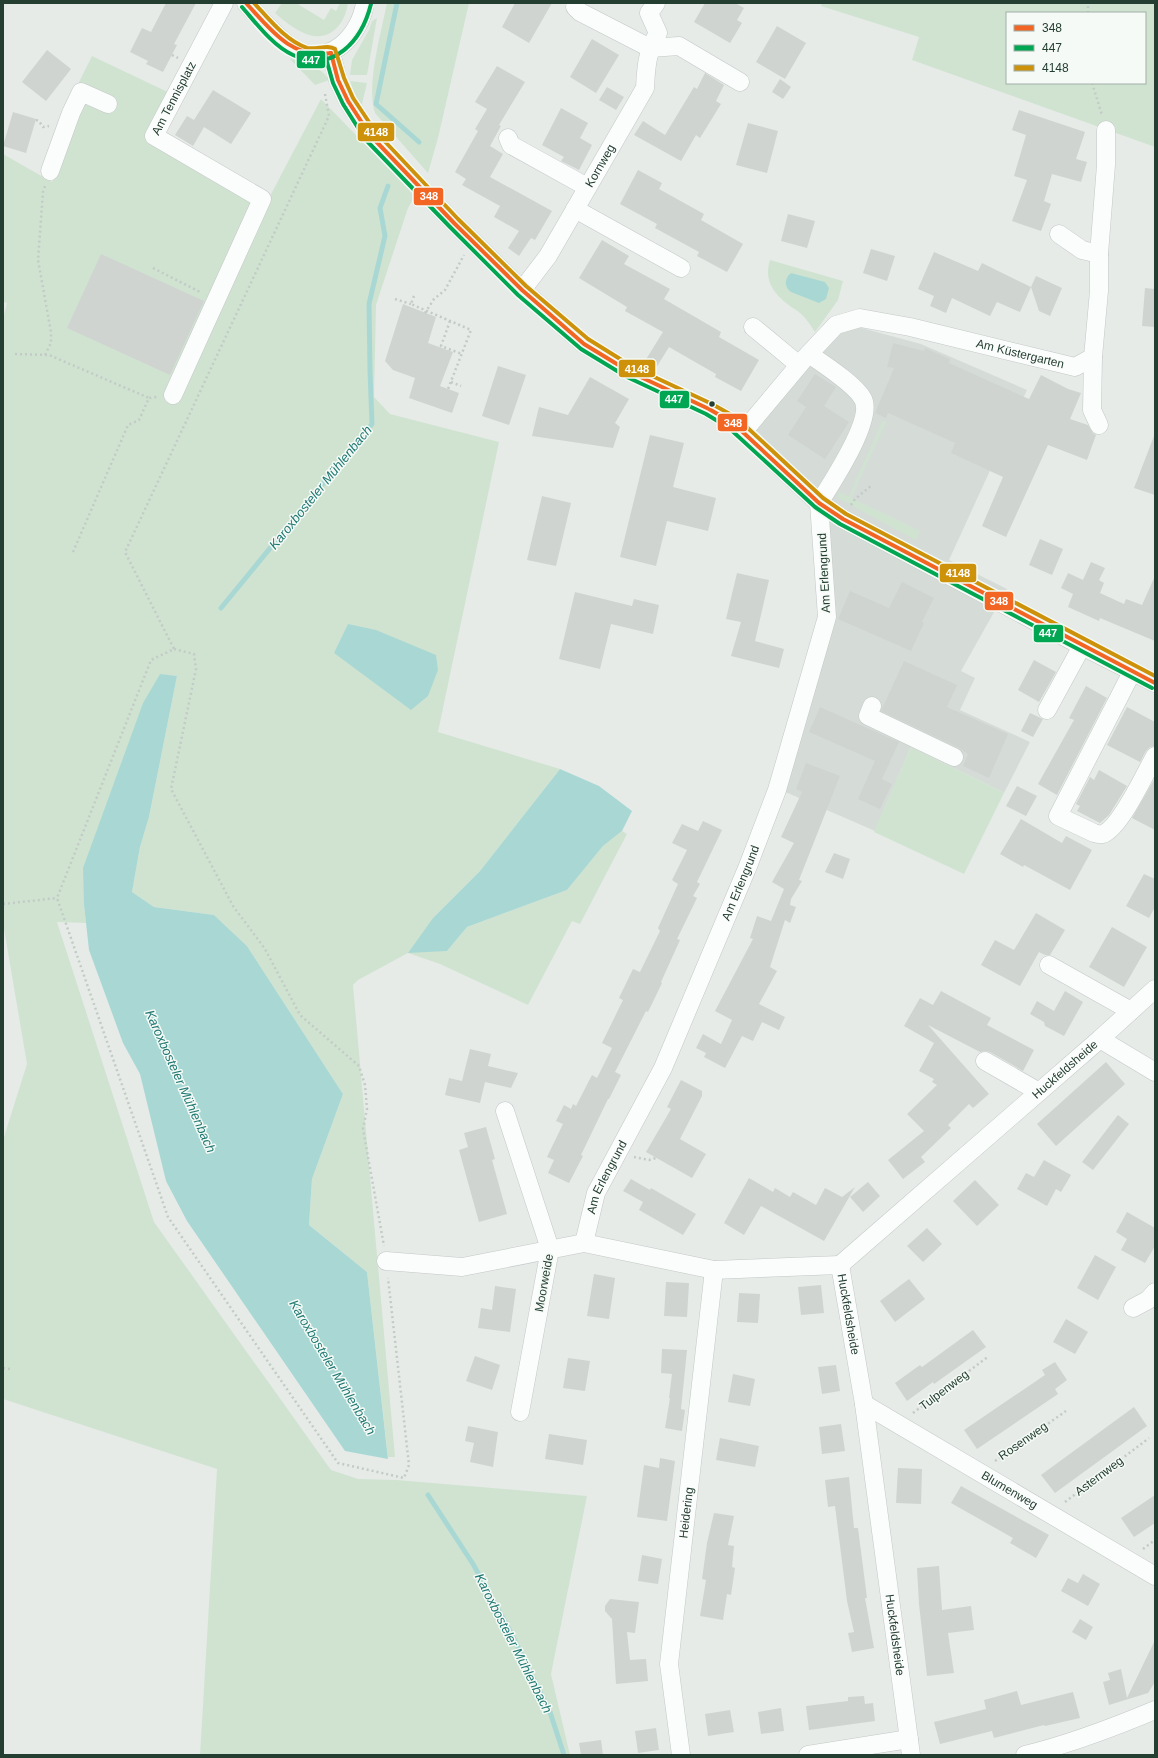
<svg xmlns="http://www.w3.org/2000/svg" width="1158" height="1758" font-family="Arial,sans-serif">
<rect width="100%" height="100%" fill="#e6ebe8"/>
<polygon fill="#d5dcd7" points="858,327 921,344 1027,390 949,560 1007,589 961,671 975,678 960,710 1030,742 1004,793 911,747 875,831 783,791 833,617 824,501 753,427 839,330"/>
<g fill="#d0e3d1" fill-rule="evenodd">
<path d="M282,3H296L324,20L331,8L336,11L340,3H348C345,24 330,43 306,34C294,29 284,21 275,13Z"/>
<path d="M387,3H469L438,138L428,173L375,113C366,85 381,33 387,3Z"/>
<path d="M822,3H1155V147L912,60L919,37L821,6ZM1007,13H1145V83H1007Z"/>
<polygon points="377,18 367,75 350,75 352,60 369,30 372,21"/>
<polygon points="92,56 174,95 154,134 224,174 270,196 321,99 415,196 408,208 376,305 374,397 390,414 499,442 438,732 560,769 480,871 433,918 447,951 467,927 567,890 603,846 622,831 627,834 580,924 572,921 528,1005 440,964 408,953 358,980 353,985 395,1457 388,1457 367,1272 309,1225 312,1179 343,1094 247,946 214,915 154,907 132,892 140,847 149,817 177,676 160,675 84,905 86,923 57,922 154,1222 331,1470 358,1479 397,1480 587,1496 551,1674 570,1755 200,1755 217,1469 3,1399 3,1140 27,1064 3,923 3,319 7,303 3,302 3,154 52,182 78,109 67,106"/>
<path d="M290,59C306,62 320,66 329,80L315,85Z"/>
<polygon points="350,81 367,83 362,104 365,113 356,98"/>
<path d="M770,260L843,281L838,300L815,332C810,324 804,315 796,310C779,299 762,284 770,260Z"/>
<polygon points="883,420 886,422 851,498 920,531 916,540 837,497 839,492 849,497"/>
<polygon points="911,747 1004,793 964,874 874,832"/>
</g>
<g fill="#a9d8d4">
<path d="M791,273L825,282L829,288L826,299L819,303L791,292C784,287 784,279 791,273Z"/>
<polygon points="348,624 376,630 436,655 438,670 428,696 411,710 334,653"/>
<polygon points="160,674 177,676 149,817 140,847 132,892 154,907 214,915 247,946 343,1094 312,1179 309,1225 367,1272 388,1459 345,1451 187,1221 166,1181 140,1074 123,1043 89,950 84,905 83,868 143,703"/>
<polygon points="560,769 599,786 632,811 622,831 603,846 567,890 467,927 447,951 408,953 433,918 480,871"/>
</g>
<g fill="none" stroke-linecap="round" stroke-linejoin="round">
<g stroke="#a9d8d4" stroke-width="5">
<polyline points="397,3 376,104 419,142"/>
<polyline points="221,608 372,424 370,371 369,304 385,236 380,208 388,186"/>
<polyline points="428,1495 473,1564 510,1631 550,1712 564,1755"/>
</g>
</g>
<g fill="#cfd4d1">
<polygon points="166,3 196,3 174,44 177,45 163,72 146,64 148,61 130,52 142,28 151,32"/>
<polygon points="515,3 552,3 529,43 502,27"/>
<polygon points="705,3 735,3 744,8 737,20 742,23 730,43 694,22"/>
<polygon points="777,26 806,43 785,79 756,62"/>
<polygon points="592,39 619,55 596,93 570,77"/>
<polygon points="47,50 71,69 46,101 22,82"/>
<polygon points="497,66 525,82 499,125 501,126 490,146 503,154 490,177 552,211 535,240 531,238 519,256 508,248 519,231 494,217 500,206 462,185 466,179 455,172 478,131 475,129 487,109 475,102"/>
<polygon points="705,73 724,85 716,101 721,104 700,138 696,135 681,161 634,135 643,121 665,135 694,87 697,89"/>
<polygon points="780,79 791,87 783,99 772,92"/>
<polygon points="607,87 624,97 616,110 599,100"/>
<polygon points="213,90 251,113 231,144 204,127 193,146 175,135 187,116 194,120"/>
<polygon points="561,108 588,123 580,138 592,145 579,170 561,161 564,157 542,145"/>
<polygon points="1019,110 1085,132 1076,159 1087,162 1081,182 1052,174 1044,201 1051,204 1041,231 1012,221 1027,180 1014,176 1026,135 1012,130"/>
<polygon points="13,112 36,119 26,153 3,146"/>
<polygon points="748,123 778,131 767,173 736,165"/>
<polygon points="638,170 662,183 659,189 704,214 701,220 743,244 727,272 697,256 699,252 655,228 657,224 620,204"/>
<polygon points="788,214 815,221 807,248 781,241"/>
<polygon points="602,240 629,256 624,264 670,289 664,299 721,332 719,337 759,360 741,391 715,377 716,374 669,347 656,368 645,361 663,332 625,311 627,307 579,278"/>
<polygon points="871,249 895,256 887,281 863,273"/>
<polygon points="934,252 978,271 982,263 1031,287 1020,312 997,302 990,316 952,298 946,313 930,306 934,296 918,289"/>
<polygon points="101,254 204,301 170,375 67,328"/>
<polygon points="1036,276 1062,288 1050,316 1039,311 1031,287"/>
<polygon points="1145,288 1155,289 1155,327 1142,326"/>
<polygon points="403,304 436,317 428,343 453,352 440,386 459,393 452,413 409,398 415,378 393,370 385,361"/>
<polygon points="893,343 924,351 925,348 950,359 949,363 1029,399 1041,375 1068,389 1081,393 1070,419 1088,425 1093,433 1096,435 1087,460 1048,445 1006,537 982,526 1003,477 951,453 955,443 888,413 886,418 875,413 894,368 887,367"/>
<polygon points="498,366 526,375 509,425 482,416"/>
<polygon points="815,374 836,387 824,406 849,422 825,459 788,435 806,407 797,401"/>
<polygon points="590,377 629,399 615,423 620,427 613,448 532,436 539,407 568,415"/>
<polygon points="650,435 684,443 673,487 716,498 708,531 667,521 656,566 620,557"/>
<polygon points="1154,436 1155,436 1155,495 1134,488"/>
<polygon points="542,496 571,503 556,566 527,560"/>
<polygon points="1040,539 1063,549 1052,575 1029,565"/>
<polygon points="1091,562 1105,568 1099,580 1104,583 1100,593 1124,604 1126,599 1142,605 1155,576 1155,641 1100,618 1099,621 1068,607 1073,594 1061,588 1068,573 1083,580"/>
<polygon points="737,573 769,580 755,641 784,649 779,668 731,656 741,622 726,619"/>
<polygon points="902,582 934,598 922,622 924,623 911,651 838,619 850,591 889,608"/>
<polygon points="575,592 632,606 634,599 659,605 653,634 611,624 600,669 559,659"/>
<polygon points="1034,660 1056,672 1039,702 1018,690"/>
<polygon points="904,661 957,685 947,707 1008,734 989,778 963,766 968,754 959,748 881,711"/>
<polygon points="1086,686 1107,698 1057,795 1038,784 1074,720 1069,718"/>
<polygon points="820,707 899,742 882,779 892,784 880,809 858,799 875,761 809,732"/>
<polygon points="1127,707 1155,722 1155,746 1150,747 1146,751 1140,762 1107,745"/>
<polygon points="1030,713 1043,719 1033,737 1021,731"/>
<polygon points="806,763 840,776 799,880 802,881 791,899 790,905 796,907 790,923 785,920 770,967 777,971 759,1004 785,1017 779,1030 762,1022 753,1041 742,1036 725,1068 704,1057 706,1053 696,1048 703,1034 721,1044 732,1020 715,1011 753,939 750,938 757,916 771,921 784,889 772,882 794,843 781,837 802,792 796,789"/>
<polygon points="1099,770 1127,786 1109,815 1100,823 1077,811 1080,806 1076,804 1090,777 1094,780"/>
<polygon points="1155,778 1155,830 1132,818"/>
<polygon points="1017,786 1037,796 1026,816 1006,806"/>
<polygon points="1021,819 1062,843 1066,836 1092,850 1070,890 1024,865 1023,867 1000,854"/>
<polygon points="703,821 722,830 697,882 700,884 693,896 697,898 677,939 680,940 661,982 662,983 648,1012 646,1011 615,1072 621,1075 609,1099 608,1099 581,1155 583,1156 569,1183 548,1173 554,1160 547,1157 563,1124 556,1121 564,1105 571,1109 573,1104 576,1106 592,1075 597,1078 612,1048 602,1043 623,1000 619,998 633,969 640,972 660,931 658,928 678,884 672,880 687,850 672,843 682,824 698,831"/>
<polygon points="834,853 850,859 843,879 825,872"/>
<polygon points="1144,874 1155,879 1155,907 1149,918 1126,906"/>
<polygon points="1036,913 1065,930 1050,955 1045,955 1039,952 1020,986 981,965 995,940 1014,950"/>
<polygon points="1112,927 1147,947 1124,987 1089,967"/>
<polygon points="941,991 991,1018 987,1025 1034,1050 1023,1071 990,1052 985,1051 980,1052 928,1025 989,1094 973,1108 969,1104 948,1125 951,1128 921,1157 925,1162 903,1179 888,1160 924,1131 907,1114 937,1085 932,1082 934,1079 919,1071 934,1043 904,1026 920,998 933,1005"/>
<polygon points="1065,991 1083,1002 1064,1036 1045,1026 1044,1022 1030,1014 1037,1001 1054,1011"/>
<polygon points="470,1049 491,1054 488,1066 518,1073 511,1088 485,1082 480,1103 445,1095 449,1078 462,1081"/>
<polygon points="1106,1062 1125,1084 1056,1146 1037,1124"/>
<polygon points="681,1080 702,1091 702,1096 680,1139 706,1154 692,1178 646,1152 671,1109 667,1107"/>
<polygon points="1118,1115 1129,1124 1093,1170 1082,1162"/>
<polygon points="486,1127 495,1159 492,1160 507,1214 479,1222 459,1150 468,1147 464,1133"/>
<polygon points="1044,1160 1071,1175 1061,1192 1056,1189 1047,1206 1017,1189 1026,1173 1034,1177"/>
<polygon points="749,1178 773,1192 775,1188 790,1197 793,1192 816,1205 825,1188 842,1197 855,1187 824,1241 761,1206 744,1235 724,1223"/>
<polygon points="631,1179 650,1190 651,1188 696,1214 683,1235 639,1210 643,1202 623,1191"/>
<polygon points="975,1180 999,1205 977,1226 953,1201"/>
<polygon points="868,1182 880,1196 863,1212 850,1197"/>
<polygon points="1127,1212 1155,1228 1155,1246 1145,1263 1121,1250 1127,1239 1116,1232"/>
<polygon points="927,1228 942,1244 923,1262 907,1246"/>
<polygon points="1095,1255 1116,1267 1098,1300 1077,1288"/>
<polygon points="594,1274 615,1278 609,1319 587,1316"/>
<polygon points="909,1279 925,1299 895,1322 880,1301"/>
<polygon points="666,1282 689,1283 687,1317 664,1316"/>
<polygon points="821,1285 824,1313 801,1315 798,1287"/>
<polygon points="495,1286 516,1289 510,1332 478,1328 481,1308 492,1310"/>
<polygon points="739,1293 760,1294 758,1323 737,1322"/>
<polygon points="1066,1319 1088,1332 1075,1354 1053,1342"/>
<polygon points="973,1330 986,1347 934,1384 933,1382 907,1401 895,1383 920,1365 922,1367"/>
<polygon points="662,1349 687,1350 681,1409 685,1410 682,1431 665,1428 670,1398 669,1398 672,1374 661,1373"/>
<polygon points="475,1356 500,1365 492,1390 466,1381"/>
<polygon points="568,1358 590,1361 585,1391 563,1388"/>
<polygon points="1055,1362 1067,1380 1055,1389 1058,1394 977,1449 964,1430 1045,1375 1042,1370"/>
<polygon points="836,1365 840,1391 822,1394 818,1367"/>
<polygon points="733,1374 755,1379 750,1406 728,1402"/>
<polygon points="1134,1407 1147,1426 1055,1493 1041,1475"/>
<polygon points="841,1424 845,1451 822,1454 819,1427"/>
<polygon points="468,1426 498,1432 493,1467 470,1462 474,1443 465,1441"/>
<polygon points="549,1434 587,1440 583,1465 545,1459"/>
<polygon points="720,1438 759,1446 755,1467 716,1460"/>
<polygon points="660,1458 675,1461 667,1521 637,1517 644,1465 659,1468"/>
<polygon points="898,1468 922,1469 921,1504 896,1503"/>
<polygon points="849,1477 854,1528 858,1528 867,1598 865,1598 874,1648 852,1652 848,1633 854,1632 847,1601 835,1506 828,1507 825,1480"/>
<polygon points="961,1486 1049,1535 1036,1558 1010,1543 1013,1538 951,1503"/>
<polygon points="1155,1495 1155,1523 1134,1537 1121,1518"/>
<polygon points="714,1513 734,1516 728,1545 734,1546 732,1567 735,1568 731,1595 727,1594 723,1620 700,1616 706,1580 702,1579 707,1543"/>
<polygon points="642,1555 662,1559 658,1584 638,1581"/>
<polygon points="939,1566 942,1610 971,1606 974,1630 948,1633 954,1673 927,1676 919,1604 917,1568"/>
<polygon points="1083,1574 1100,1584 1088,1606 1061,1591 1068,1578 1078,1583"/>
<polygon points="610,1599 639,1602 635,1633 627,1632 630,1660 646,1659 648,1681 616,1684 612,1619 605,1611 605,1606"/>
<polygon points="1080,1619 1093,1627 1086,1640 1072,1632"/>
<polygon points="1155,1640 1155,1682 1148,1693 1109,1705 1103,1682 1110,1680 1108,1673 1121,1669 1127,1698"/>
<polygon points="1017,1691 1021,1705 1073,1692 1080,1718 1045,1726 1044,1725 994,1738 992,1731 940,1744 934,1722 986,1709 984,1700"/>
<polygon points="864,1696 865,1704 873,1703 875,1721 809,1730 806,1706 848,1701 848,1697"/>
<polygon points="781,1708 784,1731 761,1734 758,1712"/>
<polygon points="730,1710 734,1732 708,1736 705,1714"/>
<polygon points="656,1728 659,1750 638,1753 635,1731"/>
<polygon points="601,1740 603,1755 581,1755 579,1743"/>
</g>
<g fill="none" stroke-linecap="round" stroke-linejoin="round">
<defs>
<g id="minor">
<path d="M246,3C257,15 282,43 296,50C330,67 360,36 365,3"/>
<polyline points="575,7 580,12 650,48 679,46 740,82"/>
<polyline points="331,53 338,80 348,101 370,135 454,223 522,290 584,344 630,372 709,409 733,423 819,503 843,519 1082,646 1155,683"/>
<polyline points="508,138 511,145 587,187"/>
<polyline points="50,171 71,113 81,92 108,104"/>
<polyline points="575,209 681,268"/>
<polyline points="1059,234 1082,250 1099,254"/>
<path id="s1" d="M522,290L548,256L645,88C646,67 647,52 658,33L649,13L656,3"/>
<polyline points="753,327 799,365"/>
<path d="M809,354C823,364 855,384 863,399C874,419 831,484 819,503"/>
<polyline points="1093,357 1092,410 1099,425"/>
<path id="s2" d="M173,395L262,199L154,136L224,3"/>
<path id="s3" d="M743,432L805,358L836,325L860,318L910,327L1075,367L1093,357L1099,291V254L1106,165V130"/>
<path d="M1132,672L1058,816L1094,833C1097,834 1100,835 1103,834C1121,827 1145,773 1155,756"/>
<polyline points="872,706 868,716 954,757"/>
<polyline points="1047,710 1082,646"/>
<polyline points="1049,965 1131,1011"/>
<polyline points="1100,1039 1155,1072"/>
<polyline points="985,1061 1039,1092"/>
<polyline points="505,1111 550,1249 520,1412"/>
<path id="s4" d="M584,1243L596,1193L663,1068L748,866L777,790L827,617L819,503"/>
<polyline points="386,1261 462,1267 584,1243 714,1270 840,1265"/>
<path id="s5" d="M840,1265L864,1404L911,1755"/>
<path id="s6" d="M840,1265L1100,1039L1155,989"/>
<polyline points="1133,1308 1148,1300 1155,1292"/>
<path id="s7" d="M864,1404L1155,1576"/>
<path id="s8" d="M681,1755L669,1664L714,1270"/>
<polyline points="808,1755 909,1739"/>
<path d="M1025,1755C1070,1744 1112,1728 1155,1710"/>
</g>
</defs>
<use href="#minor" stroke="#c3c8c5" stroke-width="19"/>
<g stroke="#c2cbc6" stroke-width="2.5" stroke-dasharray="2 3" stroke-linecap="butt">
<polyline points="1088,13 1088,3"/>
<polyline points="172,55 178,58"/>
<polyline points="1092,83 1102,115"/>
<polyline points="325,94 329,116 125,552 174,649 151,660 57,898 168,1217 338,1463 404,1478 409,1465 388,1278"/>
<polyline points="36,120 39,121 43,127 49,126"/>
<polyline points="153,268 202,293"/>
<polyline points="414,296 411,304 471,330 448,389"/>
<polyline points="395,299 411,304"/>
<polyline points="425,313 434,299 445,290 464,255"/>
<polyline points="450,321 441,346 462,354"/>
<polyline points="15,354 49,355 149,398"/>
<polyline points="45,355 51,343 51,332 38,260 43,192 45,186"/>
<polyline points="451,382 461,386"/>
<polyline points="851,505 855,499 872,485"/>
<polyline points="73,552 128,425 139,420 149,398 157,397"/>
<polyline points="174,649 194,654 196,669 171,789 233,906 265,949 300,1015 359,1066 365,1085 367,1109 363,1129 384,1246"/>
<polyline points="3,904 57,898"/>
<polyline points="634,1157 649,1160 656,1158"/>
<polyline points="3,1368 10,1369"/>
<polyline points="913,1413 989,1356"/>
<polyline points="995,1461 1066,1411"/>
<polyline points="1065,1502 1149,1438"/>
<polyline points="1143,1549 1155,1540"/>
</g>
<use href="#minor" stroke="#fbfcfc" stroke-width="18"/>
<defs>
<g id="bus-1">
<path d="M246,3C270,29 292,60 331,53"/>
<polyline points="331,53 338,80 348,101 370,135 454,223 522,290 584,344 630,372 709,409 733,423 819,503 843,519 1155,683"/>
</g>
<g id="bus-2">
<path d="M242,7C256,23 273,46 293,55C334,74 362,40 371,4"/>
<polyline points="325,55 333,83 343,104 365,139 450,227 518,295 581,349 627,377 706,414 729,428 815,507 840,524 1152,688"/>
</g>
<path id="bus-3" d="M254,3C269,19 286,41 307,48C316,50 328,44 335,49L344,78L353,98L375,131L458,219L526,286L588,339L633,367L712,404L737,418L823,498L846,514L1155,676"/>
</defs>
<use href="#bus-1" stroke="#f5faf6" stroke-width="7"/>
<use href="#bus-2" stroke="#f5faf6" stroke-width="7"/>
<use href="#bus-3" stroke="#f5faf6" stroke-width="7"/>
<use href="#bus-1" stroke="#f26522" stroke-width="4"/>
<use href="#bus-2" stroke="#00a651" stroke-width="4"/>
<use href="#bus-3" stroke="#cd910a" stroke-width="4"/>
</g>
<circle fill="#243f31" stroke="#f5faf6" stroke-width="1.5" cx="712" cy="404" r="3.5"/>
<g text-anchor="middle" stroke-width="3" stroke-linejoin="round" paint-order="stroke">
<g font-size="12" fill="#243f31" stroke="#f5faf6">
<text dy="4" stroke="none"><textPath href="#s2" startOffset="383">Am Tennisplatz</textPath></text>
<text dy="4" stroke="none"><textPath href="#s1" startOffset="147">Kornweg</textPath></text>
<text dy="4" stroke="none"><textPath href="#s3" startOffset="331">Am Küstergarten</textPath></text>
<text transform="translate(824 573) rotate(-93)" y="4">Am Erlengrund</text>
<text dy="4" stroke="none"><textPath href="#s4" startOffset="394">Am Erlengrund</textPath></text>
<text dy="4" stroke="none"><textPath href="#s6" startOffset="298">Huckfeldsheide</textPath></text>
<text dy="4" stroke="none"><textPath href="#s4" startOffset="70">Am Erlengrund</textPath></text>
<text transform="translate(544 1283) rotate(-80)" y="4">Moorweide</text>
<text dy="4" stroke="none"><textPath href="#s5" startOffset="50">Huckfeldsheide</textPath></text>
<text transform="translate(944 1390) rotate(-37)" y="4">Tulpenweg</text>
<text transform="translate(1023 1441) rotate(-35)" y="4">Rosenweg</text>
<text transform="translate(1099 1476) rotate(-37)" y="4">Asternweg</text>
<text dy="4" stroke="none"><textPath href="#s7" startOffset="169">Blumenweg</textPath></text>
<text dy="4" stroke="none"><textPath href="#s8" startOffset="244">Heidering</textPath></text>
<text dy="4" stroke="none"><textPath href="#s5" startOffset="374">Huckfeldsheide</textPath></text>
</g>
<g font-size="13" font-style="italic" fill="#207973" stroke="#f5faf6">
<text transform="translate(320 487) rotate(-51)" y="5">Karoxbosteler Mühlenbach</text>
<text transform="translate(181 1081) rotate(66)" y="5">Karoxbosteler Mühlenbach</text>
<text transform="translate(333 1367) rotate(59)" y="5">Karoxbosteler Mühlenbach</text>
<text transform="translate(514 1643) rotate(63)" y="5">Karoxbosteler Mühlenbach</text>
</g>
</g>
<g stroke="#f5faf6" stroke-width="1.5">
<rect x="296" y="50" width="30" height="19" rx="4" fill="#00a651"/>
<rect x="357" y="122" width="38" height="20" rx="4" fill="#cd910a"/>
<rect x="413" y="187" width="31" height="19" rx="4" fill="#f26522"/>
<rect x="618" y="359" width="38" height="19" rx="4" fill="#cd910a"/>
<rect x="659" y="390" width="31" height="19" rx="4" fill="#00a651"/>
<rect x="717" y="413" width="31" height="19" rx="4" fill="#f26522"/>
<rect x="939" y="563" width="38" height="20" rx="4" fill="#cd910a"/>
<rect x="984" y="591" width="30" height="20" rx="4" fill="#f26522"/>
<rect x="1033" y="624" width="31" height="19" rx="4" fill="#00a651"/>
</g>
<g font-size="11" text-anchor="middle" font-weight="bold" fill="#fff">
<text x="311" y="64">447</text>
<text x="376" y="136">4148</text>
<text x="429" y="200">348</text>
<text x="637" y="373">4148</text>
<text x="674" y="403">447</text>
<text x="733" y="427">348</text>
<text x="958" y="577">4148</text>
<text x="999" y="605">348</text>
<text x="1048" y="637">447</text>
</g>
<rect width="1158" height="1758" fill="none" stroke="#243f31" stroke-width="8"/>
<rect x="1006" y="12" width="140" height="72" fill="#f5faf6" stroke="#a1afa7"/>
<rect x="1014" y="25" width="20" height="6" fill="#f26522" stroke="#a1afa7"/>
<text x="1042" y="32" font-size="12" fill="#243f31">348</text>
<rect x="1014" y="45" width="20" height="6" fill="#00a651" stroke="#a1afa7"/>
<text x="1042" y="52" font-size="12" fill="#243f31">447</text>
<rect x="1014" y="65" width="20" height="6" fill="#cd910a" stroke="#a1afa7"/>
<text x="1042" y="72" font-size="12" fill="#243f31">4148</text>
</svg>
